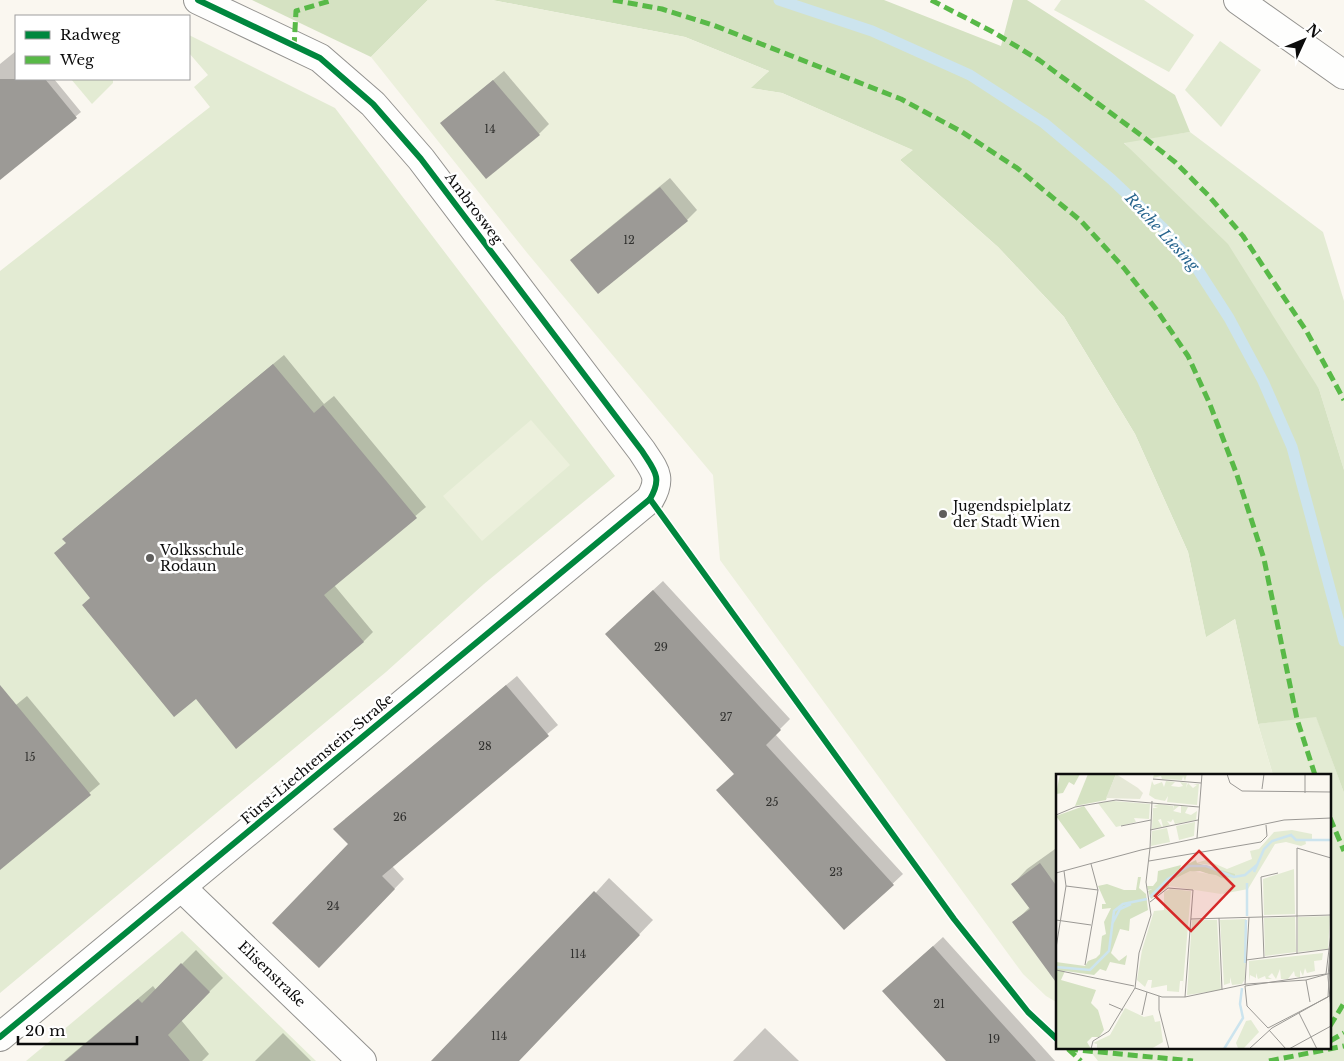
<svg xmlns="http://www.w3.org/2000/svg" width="1344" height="1061" font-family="'Libre Baskerville',serif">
<rect width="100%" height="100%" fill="#faf7f0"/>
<g fill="#e3ebd3">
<polygon points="1061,0 1144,0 1194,35 1169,72 1054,10"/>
<polygon points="189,35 335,108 615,476 484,584 386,672 0,993 0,271 210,107 194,87 208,75 189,53"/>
<polygon points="1220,41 1261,70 1221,127 1185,90"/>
<polygon points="71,79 113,79 113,83 92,104"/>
<polygon points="1190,132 1323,232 1344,301 1344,470 1319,389 1124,142"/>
<polygon points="1316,716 1344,793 1344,1061 1098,1061 1087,1047 1330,1047 1330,775 1273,775 1258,724"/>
<polygon points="182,931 316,1061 26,1061"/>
</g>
<g fill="#d5e2c2">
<polygon points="252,0 428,0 371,57"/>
<polygon points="492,0 884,0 1001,46 1013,0 1027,0 1175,95 1190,132 1124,143 1228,244 1319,389 1344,470 1344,793 1316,717 1258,724 1235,619 1206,638 1188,552 1135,434 1064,317 998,247 900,160 912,150 782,93 750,88 769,71 685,37"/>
</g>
<g fill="#ecf0dc">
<polygon points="428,0 492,0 685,37 769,71 751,88 782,93 913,150 900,160 998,247 1064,317 1135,434 1188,552 1206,637 1235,619 1258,724 1273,775 1058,775 1058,1003 1046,996 1023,974 720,560 713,475 528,254 371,57"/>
<polygon points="531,420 570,465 482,541 443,496"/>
</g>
<g fill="#0003">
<polygon points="16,51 16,79 54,79 81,112 0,179 0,64"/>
<polygon points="504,71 549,124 539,134 442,123"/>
<polygon points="670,178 697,210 687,220 598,292 572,260 582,250"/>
<polygon points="284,355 324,404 334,396 426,507 334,585 373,632 363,642 196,698 91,598 67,542 74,529"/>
<polygon points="663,581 790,719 775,734 903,874 844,929 735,774 616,624"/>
<polygon points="517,676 558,725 392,866 404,879 319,966 350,844 345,819"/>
<polygon points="27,696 100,784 0,868 0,718"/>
<polygon points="1055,849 1058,854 1058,983 1014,922 1030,907 1013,884 1027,869"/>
<polygon points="609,878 653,920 518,1061 444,1061"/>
<polygon points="943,937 1055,1061 947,1061 894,982"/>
<polygon points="196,950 223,978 181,1020 209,1054 202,1061 64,1061 153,986 156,990"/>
<polygon points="765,1028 799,1061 733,1061"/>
<polygon points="283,1033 311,1061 255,1061"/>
</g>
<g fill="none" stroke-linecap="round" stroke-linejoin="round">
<polyline stroke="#cce4ee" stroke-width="11" points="779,0 872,31 970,75 1044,123 1111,179 1163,228 1198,270 1229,318 1263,381 1292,447 1344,641"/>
</g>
<g fill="#9c9a96">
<polygon points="0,79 45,79 77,118 0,180"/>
<polygon points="493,80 540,135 486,179 440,123"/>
<polygon points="660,187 688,221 598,294 570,260"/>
<polygon points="273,364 314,413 323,405 417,518 324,595 364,642 236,749 196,699 174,717 82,605 90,598 54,553 66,543 62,539"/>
<polygon points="653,590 781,730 766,745 894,885 844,930 716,790 734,774 605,634"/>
<polygon points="0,685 91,795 0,870"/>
<polygon points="506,685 549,736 382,876 395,889 319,968 272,923 348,844 333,829"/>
<polygon points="1040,863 1058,888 1058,985 1012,922 1030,909 1011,884"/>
<polygon points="594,891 640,935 562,1016 519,1061 431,1061"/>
<polygon points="933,946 996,1017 1036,1061 946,1061 882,991"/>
<polygon points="181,963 210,992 168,1035 190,1061 65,1061 138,999 142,1003"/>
</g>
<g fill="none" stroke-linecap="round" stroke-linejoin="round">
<defs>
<g id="street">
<polyline points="1238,0 1344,75"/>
<polyline points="182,888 362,1061"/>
<path d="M0,1037L650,499C663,477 654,470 642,451L421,159L373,104L320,58L198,0"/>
</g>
</defs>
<use href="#street" stroke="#93928f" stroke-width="30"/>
<use href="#street" stroke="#fefefd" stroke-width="28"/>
<g stroke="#58b947" stroke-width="5" stroke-dasharray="10 5" stroke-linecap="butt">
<polyline points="613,0 662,9 713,25 901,99 962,132 1017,168 1081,221 1124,268 1156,309 1188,356 1209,402 1237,475 1264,559 1297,719 1315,775"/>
<polyline points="931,0 993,32 1039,60 1142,136 1175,162 1208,195 1243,236 1307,332 1344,400"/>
<polyline points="294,47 296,11 333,0"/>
<polyline points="1330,818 1344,851"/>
<polyline points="1330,1026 1344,1003"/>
<polyline points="1330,1041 1344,1033"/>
<polyline points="1068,1049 1193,1061"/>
<polyline points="1068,1049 1081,1061"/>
<polyline points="1269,1061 1344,1046"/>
</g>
<defs>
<g id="cycleway">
<polyline points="650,499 954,919 1028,1012 1058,1040"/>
<path d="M0,1037L650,499C663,477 654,470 642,451L421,159L373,104L320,58L198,0"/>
</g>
</defs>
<use href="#cycleway" stroke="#fff" stroke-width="9"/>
<use href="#cycleway" stroke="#00873e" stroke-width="6"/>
</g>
<g fill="#5f5e5c" stroke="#fff" stroke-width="2">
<circle cx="943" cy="514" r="5"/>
<circle cx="150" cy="558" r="5"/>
</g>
<g text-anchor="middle" stroke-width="5" stroke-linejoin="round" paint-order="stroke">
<g font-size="11" fill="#30302e">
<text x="490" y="133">14</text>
<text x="629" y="244">12</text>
<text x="661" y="651">29</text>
<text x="726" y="721">27</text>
<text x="485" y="750">28</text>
<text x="30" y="761">15</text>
<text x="772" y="806">25</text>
<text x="400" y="821">26</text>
<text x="836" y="876">23</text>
<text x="333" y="910">24</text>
<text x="578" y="958">114</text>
<text x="939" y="1008">21</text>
<text x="499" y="1040">114</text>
<text x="994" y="1043">19</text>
</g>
<g font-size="14" fill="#0c0c0c" stroke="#fff">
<text transform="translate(474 208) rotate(53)" y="5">Ambrosweg</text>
<text transform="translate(317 759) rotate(-40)" y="5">Fürst-Liechtenstein-Straße</text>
<text transform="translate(272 974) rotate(44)" y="5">Elisenstraße</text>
</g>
<g font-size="14" fill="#0c0c0c" stroke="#fff" text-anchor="start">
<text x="953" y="511">Jugendspielplatz<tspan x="953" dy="16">der Stadt Wien</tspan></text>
<text x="160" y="555">Volksschule<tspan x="160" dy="16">Rodaun</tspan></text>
</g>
<g font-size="15" font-style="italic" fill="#26648d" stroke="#fff">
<text transform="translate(1162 232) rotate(47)" y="5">Reiche Liesing</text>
</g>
</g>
<g transform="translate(1056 774)">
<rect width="275" height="275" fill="#faf7f0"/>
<path d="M98,0H131L129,7L127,2L126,6L106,5L105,2L97,4ZM96,7L98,11L106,8L108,13L110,7L119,8L115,12L123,13L127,12L124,8L131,9L130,14L132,9L137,14L141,11L137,10H143L141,31L111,28L112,22L109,27L99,25L93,21ZM58,27L94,30L93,45L78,44L80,48L60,53L42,29ZM103,30L117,32V35L118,31L123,32L117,37L125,39V32L132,33L129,39L135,41L141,37L140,46L119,50L117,45L115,48L111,47L114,51L107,53L105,45L102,46L106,53L96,55L97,34H102L97,32ZM139,48L138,62L123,66L120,52ZM111,54L114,68L95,72L96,57ZM236,56L256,60V66L249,65L250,70L245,72L230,68L219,70L192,115L166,120L175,111L164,104L166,102L179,103L155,91L140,89L150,86L171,95L196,85L194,77L203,75L218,58ZM238,95L239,140L208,141L207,105ZM114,115L135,117L126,222L127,207H124L123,218L111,217V211L95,214L96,206H92L89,213L81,206L86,176L98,137L108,136V118ZM274,142L272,175L242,178V143ZM239,143L240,178L209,182L208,144ZM190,145L189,205L186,210L176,211L174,203V209L168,211L164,146ZM136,146H161L165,216L131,221ZM267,179L266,186L258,187L259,197L251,199L249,194L247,202L244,196V204L239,202L238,197L232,205H225L224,195L220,205L216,199L212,203L216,205H210L209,202L202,205L200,199V204L194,201L193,208V187ZM69,234L88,243L97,241L99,248L104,247L107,268L95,275H41V270L37,269L54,261ZM195,246L203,258L188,274H182L180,269L190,247Z" fill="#e3ebd3"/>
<path d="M4,0H24L18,11L13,8L7,19L0,20ZM32,0H60L50,26L19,32ZM28,32L49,62L24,75L0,42ZM140,86L141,89L179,100V103L164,104L144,97L134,98L114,107L113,112L95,125L92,117L96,115L92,116L91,112H97L101,107L102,97L125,91L124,94ZM82,103H85L83,114L90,120L92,136L74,145L73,157L64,155L55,179L63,187L71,181L69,191L54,188L50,197L44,195L38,201L9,197L5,206L40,216L35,229L42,236L48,256L43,263H36L31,268L35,275H0V188L29,192L32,187L40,184L44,180L46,162L50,160L48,148L55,134L46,135V130H50L42,112L51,110L68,116H80Z" fill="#d5e2c2"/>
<path d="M60,0L82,14L87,19L84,25L50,24Z" fill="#e5e8d6"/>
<path d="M134,97L160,101L173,108L175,113L165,120L113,112L114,107Z" fill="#ecf0dc"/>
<path fill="none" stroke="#cce4ee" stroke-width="2.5" d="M198,98L208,75L216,67L235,61L240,66H275M94,123L112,105L133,92H150L178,103L189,101L202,90M191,142V109M56,150L64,135L75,130M189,189L190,146M0,193L34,196L53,177L58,137L67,130L91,125M168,275L187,244L184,230L186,214"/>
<path fill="none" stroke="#9b9995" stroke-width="1" d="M171,0L174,9L186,17L275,18M249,0V19M97,5L145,9M206,15L208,0M0,41L19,33L60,26L143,33M65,52L95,46M94,56L142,46M141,64L146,0M94,74L96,27M94,74L90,108L95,141L83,179L79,214L106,223H129L191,210L250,206L275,199M93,87L205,68L211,62L210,51M0,99L85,76L228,46L275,44M10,112L42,116M94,128L112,114L137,116L129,223M163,144L166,216M135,145L275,141M0,146L35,151M275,159L270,200L189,212L191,232L212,254L272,223L275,170M275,164L272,203L275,235M0,174L10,112L8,97M241,180V74L275,84M208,184L205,103L222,99M190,186L274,175M29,191L42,116L35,90M0,196L78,212M250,206L254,228M189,211L193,143M103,222V236L113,275M53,230L67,236M243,239L261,275M86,241L91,218M213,256L230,275M35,275L37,267L53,257L79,214M193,275L216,254L275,221M233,275L275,252"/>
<path fill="#d62828" fill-opacity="0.15" stroke="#d62828" stroke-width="2.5" d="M143,77L178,112L135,157L99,122Z"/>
<rect width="275" height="275" fill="none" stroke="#0c0c0c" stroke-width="2.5"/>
</g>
<rect x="15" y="15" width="175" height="65" fill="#ffffff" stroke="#9e9e9e"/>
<rect x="25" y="31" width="25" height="8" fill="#00873e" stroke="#9e9e9e"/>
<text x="60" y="40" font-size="15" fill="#0c0c0c">Radweg</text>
<rect x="25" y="56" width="25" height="8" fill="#58b947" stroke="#9e9e9e"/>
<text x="60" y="65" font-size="15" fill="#0c0c0c">Weg</text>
<g transform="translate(1304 40) rotate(46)" stroke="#ffffff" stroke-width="4" paint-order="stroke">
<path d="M0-4L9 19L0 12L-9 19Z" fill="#0c0c0c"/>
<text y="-8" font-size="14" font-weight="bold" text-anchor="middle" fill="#0c0c0c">N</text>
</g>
<path d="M18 1036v8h119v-8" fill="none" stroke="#0c0c0c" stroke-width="2.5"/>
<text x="25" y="1036" font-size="15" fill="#0c0c0c" stroke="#ffffff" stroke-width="4" paint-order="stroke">20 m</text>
</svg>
